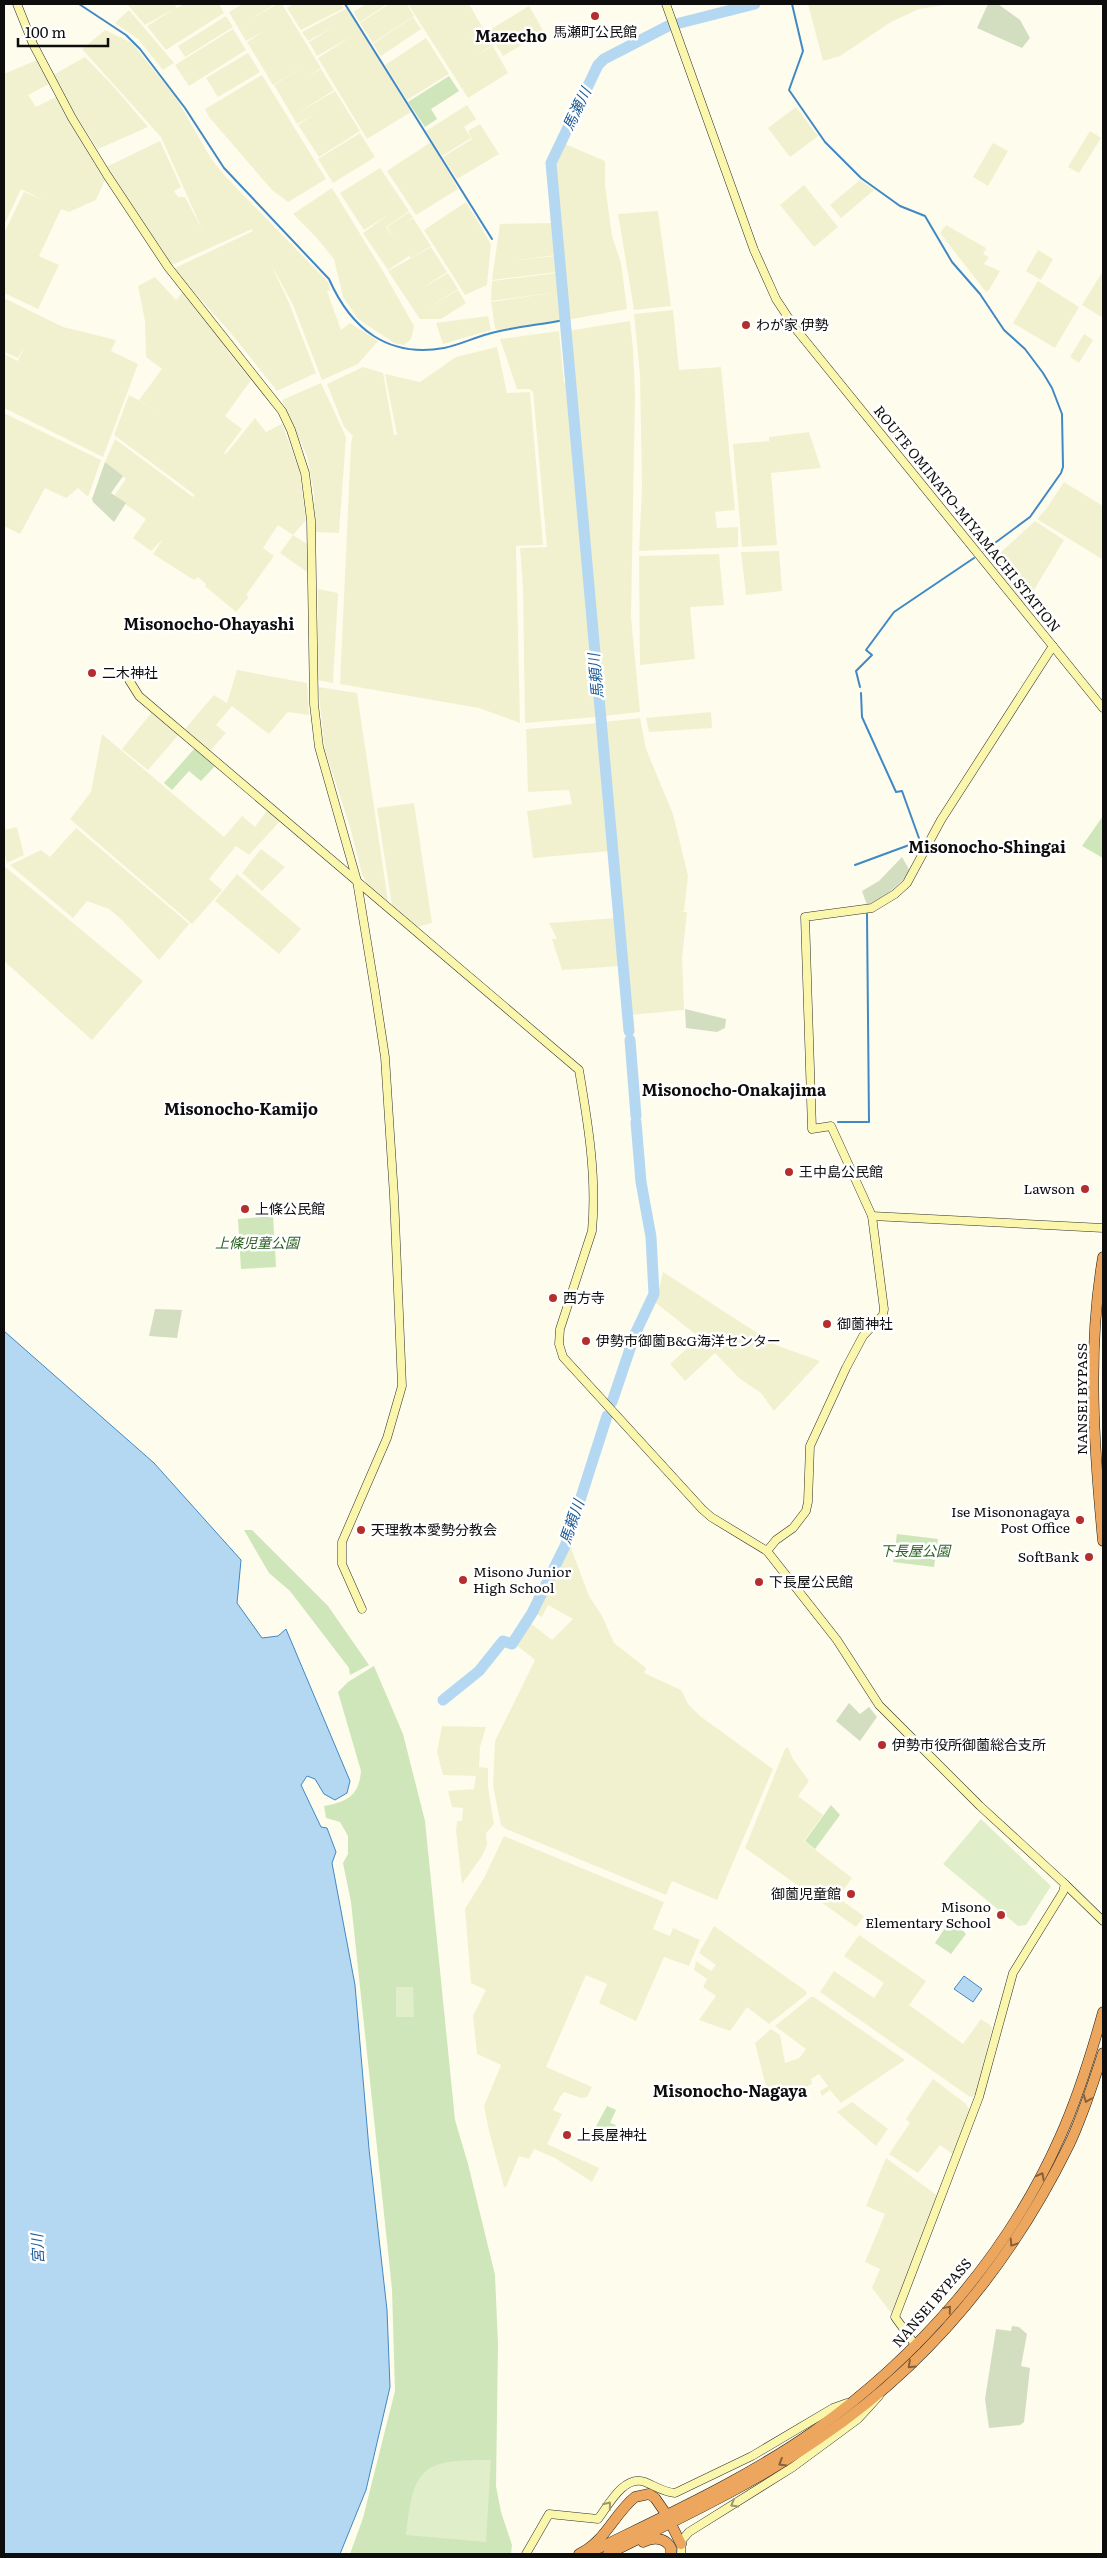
<svg xmlns="http://www.w3.org/2000/svg" width="1107" height="2558" font-family="Literata,'Noto Sans JP',serif">
<rect width="100%" height="100%" fill="#fefced"/>
<g fill="#f2f1cf">
<polygon points="127,4 174,4 177,8 184,4 219,4 224,13 166,50 147,26 176,8 145,25"/>
<polygon points="243,4 275,4 253,18 277,4 282,4 321,68 309,76 321,69 334,90 295,115 335,91 360,131 319,157 298,125 313,115 297,124 274,85 304,66 273,85 247,42 264,31 246,41 229,12"/>
<polygon points="293,4 341,4 344,8 301,30 287,8"/>
<polygon points="366,4 387,4 360,22 353,12"/>
<polygon points="389,4 407,4 414,16 373,43 360,23"/>
<polygon points="408,4 469,4 484,30 468,41 484,31 493,45 477,55 493,46 508,73 468,98"/>
<polygon points="808,4 952,4 919,9 891,22 840,56 823,61"/>
<polygon points="529,6 544,32 503,56 488,31"/>
<polygon points="347,8 411,112 367,139 318,58 352,36 317,56 309,42 332,28 308,41 302,32"/>
<polygon points="129,10 174,63 163,70 138,39 115,23"/>
<polygon points="226,16 233,27 185,57 178,46"/>
<polygon points="413,17 421,29 381,56 373,44"/>
<polygon points="233,29 246,50 189,86 175,65"/>
<polygon points="105,30 132,43 177,99 210,157 224,175 328,282 330,290 327,291 341,330 350,323 378,341 358,364 322,380 293,305 271,264 289,303 316,373 277,391 230,332 173,269 253,231 252,229 172,265 106,167 160,141 181,187 174,191 178,197 185,197 202,229 161,137 82,49"/>
<polygon points="426,38 449,74 407,100 385,65"/>
<polygon points="248,53 260,72 218,97 206,78"/>
<polygon points="85,57 114,87 148,127 98,149 71,109 53,75"/>
<polygon points="39,59 53,82 28,95 36,107 60,95 107,175 96,200 69,212 61,209 39,256 59,265 38,309 4,293 4,233 24,192 43,200 21,189 4,225 4,74"/>
<polygon points="262,75 326,179 288,202 272,190 209,117 205,109"/>
<polygon points="467,105 476,119 464,127 471,138 442,156 426,131"/>
<polygon points="796,107 818,136 790,157 768,128"/>
<polygon points="480,124 499,154 457,179 443,157 472,139 468,131"/>
<polygon points="1090,131 1101,138 1079,173 1068,167"/>
<polygon points="360,133 375,157 333,183 318,159"/>
<polygon points="431,142 458,189 416,215 387,171"/>
<polygon points="993,143 1008,151 988,186 973,177"/>
<polygon points="565,144 605,161 605,185 612,236 621,263 627,309 567,320 554,166"/>
<polygon points="380,168 409,211 386,227 394,238 387,227 409,212 413,217 404,224 413,218 431,246 411,258 409,256 388,270 363,233 388,215 364,230 340,193"/>
<polygon points="860,180 874,190 841,218 830,205"/>
<polygon points="804,185 838,227 814,247 780,205"/>
<polygon points="332,188 384,273 414,326 411,339 404,345 394,343 358,319 343,297 334,259 316,237 293,214"/>
<polygon points="466,202 491,244 487,285 465,295 424,230"/>
<polygon points="658,211 671,306 634,310 618,214"/>
<polygon points="552,223 556,255 512,261 555,256 557,272 492,280 500,224"/>
<polygon points="946,225 986,248 983,254 989,257 984,264 1000,271 989,290 986,292 940,233"/>
<polygon points="431,247 447,272 423,288 448,273 458,289 426,309 458,290 466,303 441,319 420,319 388,271"/>
<polygon points="1038,250 1053,259 1041,280 1026,271"/>
<polygon points="1103,271 1103,318 1082,305"/>
<polygon points="557,273 562,320 499,331 495,328 491,302 558,292 491,301 492,281"/>
<polygon points="155,277 176,300 184,291 218,333 229,353 251,380 225,416 242,429 224,453 226,454 255,418 266,432 282,424 299,469 306,520 293,535 307,544 307,572 280,553 293,535 278,525 263,548 274,556 246,595 249,597 236,612 205,586 206,584 198,577 194,580 153,554 163,539 151,551 133,538 146,519 114,496 126,479 105,462 115,439 193,497 195,495 114,435 129,395 160,412 139,400 162,369 146,357 145,321 138,286"/>
<polygon points="1038,281 1079,307 1055,348 1013,323"/>
<polygon points="4,298 63,327 116,340 111,351 138,364 103,457 4,408 4,354 18,361 24,347 18,358 4,352"/>
<polygon points="673,310 679,370 721,367 735,510 715,512 717,528 738,527 738,547 639,551 642,487 640,375 634,314"/>
<polygon points="488,316 491,330 443,344 436,323"/>
<polygon points="630,321 633,348 635,395 631,617 640,712 604,716 567,331"/>
<polygon points="559,331 564,383 569,383 576,450 573,451 586,561 583,561 585,580 597,717 525,723 523,587 520,548 547,547 533,392 530,389 517,389 500,339"/>
<polygon points="1084,334 1093,340 1079,363 1070,357"/>
<polygon points="497,347 507,393 530,392 543,545 516,546 520,723 479,708 340,684 351,443 353,436 344,427 327,384 363,367 383,373 394,435 397,435 385,374 420,382 456,357"/>
<polygon points="321,383 346,437 339,533 315,532 314,493 307,456 282,400"/>
<polygon points="4,413 101,460 88,497 78,488 66,498 45,488 20,534 4,526"/>
<polygon points="809,432 821,468 771,473 777,545 742,547 733,444 769,441 769,437"/>
<polygon points="1064,482 1103,506 1102,559 1037,519 1047,508"/>
<polygon points="1035,521 1064,540 1025,605 993,564 1000,553"/>
<polygon points="779,551 782,591 746,595 741,552"/>
<polygon points="719,554 724,605 690,607 695,659 640,665 639,556"/>
<polygon points="318,589 338,593 333,683 318,680"/>
<polygon points="237,670 307,683 309,715 288,712 269,734 232,706 216,725 226,733 210,751 185,729 214,695 227,703"/>
<polygon points="318,687 357,693 388,901 368,886 362,874 350,827 325,750"/>
<polygon points="153,711 180,733 148,770 122,749"/>
<polygon points="711,712 712,728 649,732 646,718"/>
<polygon points="640,718 646,749 673,814 688,876 684,911 681,912 687,912 682,958 684,1010 631,1015 604,722"/>
<polygon points="598,723 610,851 533,858 527,811 572,804 569,790 528,792 526,729"/>
<polygon points="102,734 224,837 242,816 255,827 268,809 282,819 249,855 236,846 209,879 222,890 192,924 70,819 91,792"/>
<polygon points="414,803 432,923 417,927 392,906 377,808"/>
<polygon points="17,827 24,855 7,863 4,851 4,830"/>
<polygon points="76,828 189,924 159,960 122,920 109,909 87,901 73,918 10,865 41,850 50,857"/>
<polygon points="261,849 285,867 262,891 242,873"/>
<polygon points="4,866 143,981 92,1040 4,961"/>
<polygon points="237,874 301,929 279,954 215,901"/>
<polygon points="616,918 620,966 562,970 552,939 557,939 549,923"/>
<polygon points="663,1272 776,1345 820,1361 774,1411 761,1393 739,1378 715,1353 685,1381 670,1364 699,1337 656,1303"/>
<polygon points="568,1540 589,1596 602,1616 614,1643 646,1668 644,1673 681,1690 688,1704 700,1716 773,1769 717,1900 672,1881 666,1895 506,1829 501,1825 493,1786 495,1741 535,1660 515,1644 529,1622 552,1640 573,1619 548,1605 542,1617 533,1612"/>
<polygon points="442,1726 486,1727 480,1747 479,1767 488,1768 488,1787 494,1824 486,1833 487,1845 482,1856 462,1884 456,1831 457,1821 462,1821 463,1808 452,1807 448,1791 474,1789 476,1776 443,1775 437,1752"/>
<polygon points="788,1747 793,1759 809,1781 798,1796 823,1815 804,1841 852,1878 838,1898 864,1916 856,1927 745,1848 785,1749"/>
<polygon points="504,1836 664,1902 653,1929 670,1936 673,1928 700,1940 689,1966 664,1957 636,2021 599,2003 607,1984 586,1975 546,2067 592,2087 587,2097 581,2098 564,2092 560,2097 553,2110 562,2114 547,2144 599,2168 592,2182 555,2158 534,2149 529,2159 519,2156 506,2187 504,2187 489,2131 484,2106 501,2065 477,2054 473,2016 486,1990 471,1983 465,1909 484,1878"/>
<polygon points="714,1926 806,1991 807,1994 769,2024 747,2007 730,2031 699,2020 716,1996 703,1987 707,1979 694,1970 696,1961 711,1971 716,1965 699,1953"/>
<polygon points="859,1935 926,1981 909,2005 963,2044 981,2019 991,2026 992,2029 975,2096 970,2097 820,1992 834,1971 874,1998 884,1983 844,1956"/>
<polygon points="811,1997 814,1997 905,2060 841,2103 830,2090 822,2096 820,2091 828,2086 819,2074 811,2079 812,2084 799,2090 799,2092 770,2102 755,2043 771,2029 780,2035 785,2063 799,2058 806,2049 775,2026"/>
<polygon points="933,2079 965,2103 971,2112 954,2155 940,2145 918,2173 889,2154 910,2123 906,2119"/>
<polygon points="852,2102 888,2129 876,2146 837,2112"/>
<polygon points="886,2158 938,2196 892,2314 872,2288 880,2269 865,2262 885,2214 866,2206"/>
</g>
<g fill="#cee6b9">
<polygon points="449,76 459,91 431,109 437,119 425,127 408,102"/>
<polygon points="195,748 215,766 201,781 189,771 172,790 164,783"/>
<polygon points="1103,816 1103,858 1082,846"/>
<polygon points="273,1216 276,1267 241,1269 238,1219"/>
<polygon points="244,1530 252,1530 328,1606 369,1665 350,1675 349,1668 290,1591 269,1573"/>
<polygon points="897,1534 938,1539 934,1567 893,1562"/>
<path d="M374,1666L403,1734L425,1821L455,2120L468,2164L495,2275L498,2344L496,2486L501,2512L512,2545L511,2554H350L363,2518L395,2391L392,2289L351,1902L343,1863L348,1854V1836L340,1822L326,1818L324,1806C347,1802 359,1796 361,1771L338,1692L348,1682Z"/>
<polygon points="831,1805 840,1815 815,1849 805,1841"/>
<polygon points="949,1922 958,1925 966,1934 951,1954 935,1943"/>
<polygon points="607,2106 616,2110 610,2123 616,2125 609,2136 594,2130"/>
</g>
<g fill="#d3dec0">
<polygon points="988,4 998,4 1020,20 1030,38 1022,48 977,28"/>
<polygon points="105,462 123,476 111,493 126,503 114,522 93,502 92,499"/>
<polygon points="902,857 910,871 908,875 883,898 867,905 862,891 879,881"/>
<polygon points="685,1009 726,1019 725,1028 717,1032 686,1028"/>
<polygon points="155,1309 182,1310 177,1338 149,1336"/>
<polygon points="849,1703 860,1714 869,1707 877,1717 860,1741 836,1721"/>
<polygon points="1012,2326 1019,2327 1027,2334 1021,2366 1030,2368 1024,2422 1020,2425 989,2428 985,2399 996,2329 1011,2331"/>
</g>
<g fill="#e0eeca">
<polygon points="981,1819 1051,1886 1026,1925 1018,1926 943,1864"/>
<polygon points="396,1987 413,1987 414,2017 396,2017"/>
<path d="M491,2460L486,2542L406,2535C413,2465 423,2460 491,2460Z"/>
</g>
<g fill="#b5d8f2" stroke="#4089c5">
<polygon points="4,1331 154,1463 241,1560 237,1603 262,1638 278,1636 286,1629 350,1781 347,1793 335,1800 324,1794 315,1779 307,1776 301,1785 321,1827 327,1828 336,1852 332,1863 355,1985 369,2149 387,2310 390,2387 366,2490 340,2554 4,2554"/>
<polygon points="964,1976 982,1989 973,2002 954,1989"/>
</g>
<g fill="none" stroke-linecap="round" stroke-linejoin="round">
<g stroke="#4089c5" stroke-width="2">
<path d="M79,4L126,35L140,49L185,108L224,168L329,279C351,329 388,358 444,348C459,345 473,338 488,334C512,327 539,325 564,320"/>
<polyline points="345,4 492,239"/>
<polyline points="792,4 803,51 789,90 825,142 861,178 900,206 925,216 952,262 980,294 1004,330 1025,349 1043,373 1052,388 1062,414 1063,467 1061,473 1030,517 984,551"/>
<polyline points="860,687 856,671 872,655 866,650 894,612 974,558"/>
<polyline points="855,865 920,841 902,791 896,792 862,717 861,693"/>
<polyline points="838,1122 869,1122 867,914"/>
</g>
<g stroke="#b5d8f2" stroke-width="11">
<polyline points="629,1031 551,163 598,65 604,59 668,26 755,4"/>
<polyline points="630,1040 636,1116"/>
<polyline points="612,1402 635,1334 654,1294 651,1237 641,1182 636,1122"/>
<polyline points="443,1700 479,1671 503,1641 512,1644 532,1613 566,1544 607,1416"/>
</g>
<defs>
<g id="secondary">
<polyline points="17,4 33,44 72,118 107,175 168,267 282,411 291,430 305,473 311,520 314,704 319,747 357,881 375,991 385,1057 394,1196 402,1386 387,1438 342,1542 342,1564 362,1609"/>
<polyline points="666,4 754,250 776,299 795,328 1103,708"/>
<path d="M129,680L139,696L579,1070C588,1123 597,1177 592,1231L560,1329L559,1344L563,1357L702,1509L711,1517L767,1551"/>
<polyline points="872,1216 1103,1228"/>
<polyline points="1065,1884 1103,1921"/>
<polyline points="916,2346 895,2317 979,2097 1013,1973 1063,1892 1065,1884 980,1806 879,1705 837,1640 767,1551 776,1540 793,1528 806,1511 808,1502 810,1446 846,1368 863,1336 883,1315 884,1309 872,1216 831,1126 812,1129 805,917 872,908 895,894 907,883 941,820 1053,646"/>
<path d="M526,2554L549,2514L598,2519C608,2506 624,2474 645,2482C655,2486 663,2492 675,2493L752,2456L833,2408L847,2403"/>
<polyline points="681,2554 682,2540 689,2532 793,2467 858,2419 879,2396"/>
</g>
<g id="highway">
<path d="M1103,1257C1087,1350 1094,1448 1103,1541"/>
<polyline points="673,2528 681,2544"/>
<path d="M643,2542C653,2537 665,2537 671,2548V2554"/>
<path d="M579,2554C605,2542 614,2514 635,2497L649,2494L655,2498L664,2511"/>
<path d="M587,2554C664,2516 744,2480 814,2431C918,2357 1008,2255 1060,2137C1078,2097 1091,2055 1103,2012"/>
<path d="M608,2554C680,2518 754,2484 820,2438C929,2364 1011,2263 1069,2145C1083,2116 1093,2083 1103,2053"/>
</g>
</defs>
<use href="#secondary" stroke="#2f2f2f" stroke-width="9"/>
<use href="#highway" stroke="#1e1e1e" stroke-width="11"/>
<use href="#secondary" stroke="#faf6ac" stroke-width="8"/>
<use href="#highway" stroke="#eca65e" stroke-width="10"/>
</g>
<defs><path id="oneway-chevron" d="M-2-3.5L2.5 0L-2 3.5" fill="none" stroke-width="1.6" stroke-linecap="round" stroke-linejoin="round" transform="scale(1.25)"/></defs>
<g stroke="#88613a">
<use href="#oneway-chevron" transform="translate(1087 2099) rotate(111)"/>
<use href="#oneway-chevron" transform="translate(1041 2176) rotate(-62)"/>
<use href="#oneway-chevron" transform="translate(1013 2243) rotate(124)"/>
<use href="#oneway-chevron" transform="translate(948 2309) rotate(-50)"/>
<use href="#oneway-chevron" transform="translate(911 2365) rotate(137)"/>
<use href="#oneway-chevron" transform="translate(782 2463) rotate(149)"/>
</g>
<g stroke="#9b996c">
<use href="#oneway-chevron" transform="translate(734 2504) rotate(150)"/>
<use href="#oneway-chevron" transform="translate(608 2505) rotate(-52)"/>
</g>
<g fill="#b42e2d" stroke="#fff" stroke-width="2">
<circle cx="595" cy="16" r="5"/>
<circle cx="746" cy="325" r="5"/>
<circle cx="92" cy="673" r="5"/>
<circle cx="789" cy="1172" r="5"/>
<circle cx="1085" cy="1189" r="5"/>
<circle cx="245" cy="1209" r="5"/>
<circle cx="553" cy="1298" r="5"/>
<circle cx="827" cy="1324" r="5"/>
<circle cx="586" cy="1341" r="5"/>
<circle cx="1080" cy="1520" r="5"/>
<circle cx="361" cy="1530" r="5"/>
<circle cx="1089" cy="1557" r="5"/>
<circle cx="463" cy="1580" r="5"/>
<circle cx="759" cy="1582" r="5"/>
<circle cx="882" cy="1745" r="5"/>
<circle cx="851" cy="1894" r="5"/>
<circle cx="1001" cy="1915" r="5"/>
<circle cx="567" cy="2135" r="5"/>
</g>
<g text-anchor="middle" stroke-width="5" stroke-linejoin="round" paint-order="stroke">
<g font-size="14" fill="#0d0d0d" stroke="#fff" text-anchor="start">
<text x="595" y="37" text-anchor="middle">馬瀬町公民館</text>
<text x="756" y="330">わが家 伊勢</text>
<text x="102" y="678">二木神社</text>
<text x="799" y="1177">王中島公民館</text>
<text x="1075" y="1194" text-anchor="end">Lawson</text>
<text x="255" y="1214">上條公民館</text>
<text x="563" y="1303">西方寺</text>
<text x="837" y="1329">御薗神社</text>
<text x="596" y="1346">伊勢市御薗B&amp;G海洋センター</text>
<text x="1070" y="1517" text-anchor="end">Ise Misononagaya<tspan x="1070" dy="16">Post Office</tspan></text>
<text x="371" y="1535">天理教本愛勢分教会</text>
<text x="1079" y="1562" text-anchor="end">SoftBank</text>
<text x="473" y="1577">Misono Junior<tspan x="473" dy="16">High School</tspan></text>
<text x="769" y="1587">下長屋公民館</text>
<text x="892" y="1750">伊勢市役所御薗総合支所</text>
<text x="841" y="1899" text-anchor="end">御薗児童館</text>
<text x="991" y="1912" text-anchor="end">Misono<tspan x="991" dy="16">Elementary School</tspan></text>
<text x="577" y="2140">上長屋神社</text>
</g>
<g font-size="14" fill="#0d0d0d" stroke="#fff">
<text transform="translate(967 519) rotate(51)" y="5">ROUTE OMINATO-MIYAMACHI STATION</text>
<text transform="translate(1082 1399) rotate(-90)" y="5">NANSEI BYPASS</text>
<text transform="translate(932 2303) rotate(-49)" y="5">NANSEI BYPASS</text>
</g>
<g font-size="14" font-style="italic" fill="#2b6021" stroke="#fff">
<text x="257" y="1248">上條児童公園</text>
<text x="915" y="1556">下長屋公園</text>
</g>
<g font-size="15" font-style="italic" fill="#1d5b97" stroke="#fff">
<text transform="translate(577 109) rotate(-64)" y="5">馬瀬川</text>
<text transform="translate(596 676) rotate(-95)" y="5">馬頼川</text>
<text transform="translate(572 1522) rotate(-71)" y="5">馬頼川</text>
<text transform="translate(38 2249) rotate(-93)" y="5">宮川</text>
</g>
<g font-size="16" font-weight="bold" fill="#0d0d0d" stroke="#fff">
<text x="511" y="42">Mazecho</text>
<text x="209" y="630">Misonocho-Ohayashi</text>
<text x="987" y="853">Misonocho-Shingai</text>
<text x="734" y="1096">Misonocho-Onakajima</text>
<text x="241" y="1115">Misonocho-Kamijo</text>
<text x="730" y="2097">Misonocho-Nagaya</text>
</g>
</g>
<rect width="1107" height="2558" fill="none" stroke="#0d0d0d" stroke-width="10"/>
<path d="M18 38v8h90v-8" fill="none" stroke="#0d0d0d" stroke-width="2.5"/>
<text x="25" y="38" font-size="15" fill="#0d0d0d" stroke="#ffffff" stroke-width="4" paint-order="stroke">100 m</text>
</svg>
